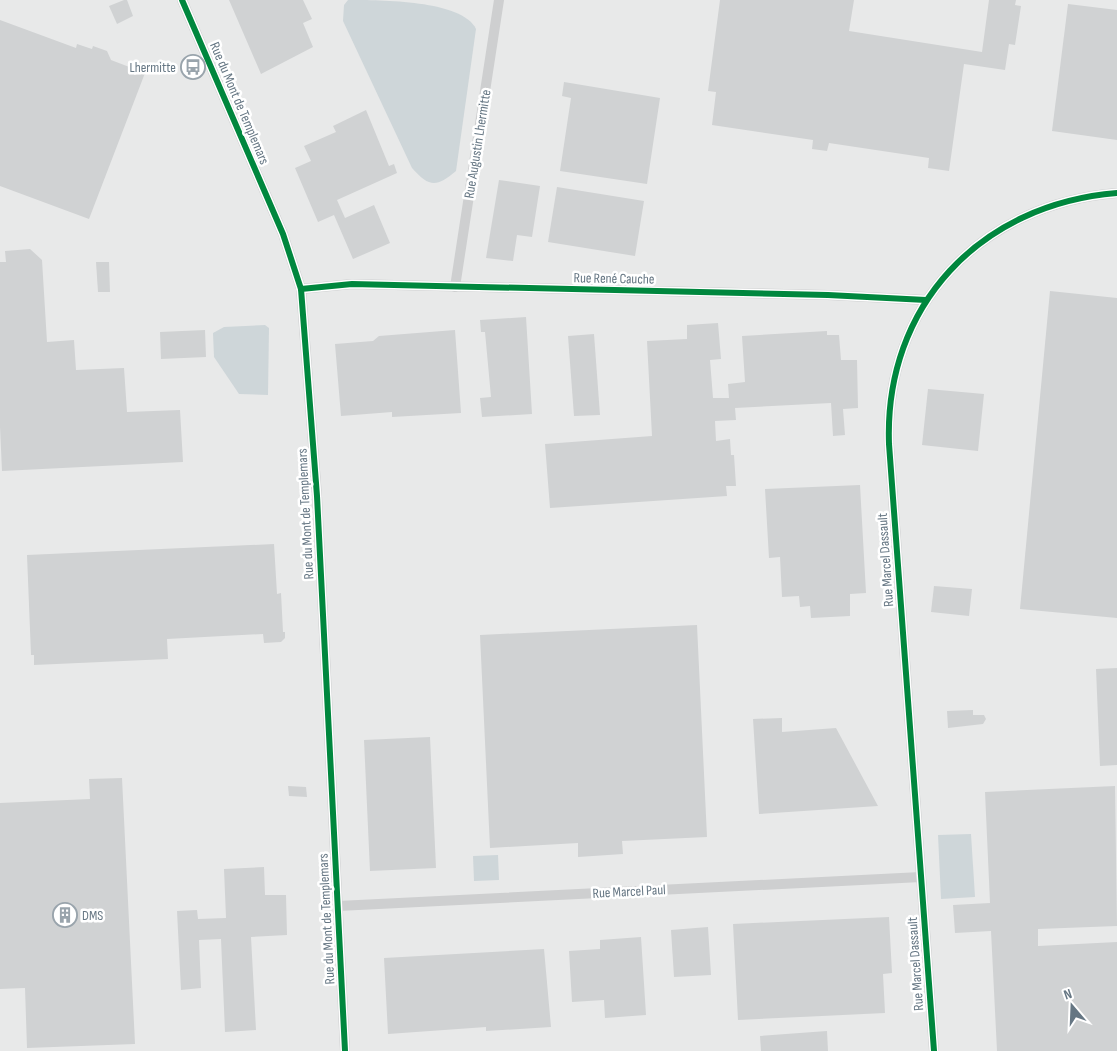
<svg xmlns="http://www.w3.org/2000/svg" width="1117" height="1051" font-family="'Sofia Sans Condensed',sans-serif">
<rect width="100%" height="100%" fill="#f9f9f9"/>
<rect fill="#e8e9e9" x="0" y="0" width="1117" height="1051"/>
<g fill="#ced6d9">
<path d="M348,0C381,0 462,0 476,29L456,171C436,188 429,187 412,168L343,21L344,5Z"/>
<polygon points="265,325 269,328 268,395 239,394 214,357 213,333 224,327"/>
<polygon points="971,834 975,897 941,899 938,835"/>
<polygon points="498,855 499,880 474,881 473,856"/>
</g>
<g fill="#d0d2d3">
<polygon points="124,0 127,0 133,16 117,24 109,6"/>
<polygon points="229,0 303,0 312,19 303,23 313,47 261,74"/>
<polygon points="720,0 854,0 849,31 982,52 989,0 1016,0 1015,5 1021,6 1015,45 1009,44 1005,70 964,64 949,171 928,168 929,158 829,143 827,151 812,149 813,140 712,125 716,92 708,91"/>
<polygon points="1068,4 1117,10 1117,140 1052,131"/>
<polygon points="0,20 76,48 77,44 92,49 93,46 107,51 111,60 145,73 89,219 0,186"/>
<polygon points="564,82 660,98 647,184 560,171 571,98 562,96"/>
<polygon points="366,110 389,166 394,164 397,173 337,200 345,218 374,205 390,243 353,259 334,215 318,222 295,168 311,161 304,146 336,132 333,126"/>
<polygon points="499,180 540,186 532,237 517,235 513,261 486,258"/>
<polygon points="557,187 644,201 635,256 548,242"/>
<polygon points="30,249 42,260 47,342 74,340 76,370 124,368 127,412 180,410 183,462 2,471 0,427 0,262 6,262 5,251"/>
<polygon points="96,262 109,262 110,292 98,292"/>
<polygon points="1050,291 1117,298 1117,618 1020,609"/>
<polygon points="526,317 532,414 482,417 480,398 491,397 485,332 481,332 480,320"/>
<polygon points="718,323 721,359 710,360 713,398 729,398 728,384 745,382 742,336 827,331 827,335 839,335 841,360 857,360 858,408 843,409 845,435 833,436 831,403 735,408 736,420 715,421 716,441 730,439 731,455 734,455 736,486 726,486 727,496 550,508 545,444 652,436 647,341 687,339 687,325"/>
<polygon points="205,330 206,357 161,359 160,332"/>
<polygon points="455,330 461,413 392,417 392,412 341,416 335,344 373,341 379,336"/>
<polygon points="594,334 600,415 574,416 568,336"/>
<polygon points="928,389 984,394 978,451 922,445"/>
<polygon points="860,485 866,593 850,594 850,616 811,618 810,606 800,607 799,596 782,597 780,557 769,558 765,489"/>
<polygon points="274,544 277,594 281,593 283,632 285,632 285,638 281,642 264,643 263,634 167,639 168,659 34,665 34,655 31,655 27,555"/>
<polygon points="934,586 972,589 969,616 931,612"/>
<polygon points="697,625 707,837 622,841 623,854 578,857 578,843 490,848 480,635"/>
<polygon points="1117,668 1117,765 1100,766 1096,669"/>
<polygon points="973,710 973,715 984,715 986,719 983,724 948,728 947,711"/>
<polygon points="782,718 782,732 836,728 878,806 759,814 753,719"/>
<polygon points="430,737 436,868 370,871 364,740"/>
<polygon points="122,778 135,1044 27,1048 25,988 0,989 0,803 90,799 89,779"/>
<polygon points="288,786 306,787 307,797 289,796"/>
<polygon points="1115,786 1117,926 1038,929 1038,946 1117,942 1117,1051 997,1051 991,931 955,933 953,905 990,903 985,792"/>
<polygon points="264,867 265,895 286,895 287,935 251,937 256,1030 225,1032 221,939 199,940 201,988 181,990 177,911 197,910 198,919 226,918 224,869"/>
<polygon points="889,917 892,973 883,974 885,1013 738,1020 733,924"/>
<polygon points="708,927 711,975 674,977 671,930"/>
<polygon points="641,937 646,1015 605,1018 604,1000 572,1002 569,951 600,949 600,940"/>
<polygon points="544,949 551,1027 486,1031 486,1027 388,1034 384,958"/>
<polygon points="827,1031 828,1051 761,1051 760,1036"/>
</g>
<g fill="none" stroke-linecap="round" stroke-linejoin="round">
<g stroke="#cecfd0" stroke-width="10">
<polyline points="182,0 283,234 301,289 317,496 345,1051"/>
<polyline points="455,287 499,0"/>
<polyline points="301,289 352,284 828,295 926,300"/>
<polyline points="338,906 921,877"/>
<path d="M934,1051L889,444C884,306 980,204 1117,193"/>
</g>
<defs>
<g id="cycleway">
<polyline points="182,0 283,234 301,289 317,496 345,1051"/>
<polyline points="301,289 352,284 828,295 926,300"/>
<path d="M934,1051L889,444C884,306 980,204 1117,193"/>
</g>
</defs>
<use href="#cycleway" stroke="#fff" stroke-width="9"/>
<use href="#cycleway" stroke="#00873e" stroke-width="6"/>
</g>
<defs>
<symbol id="bus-ring" viewBox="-11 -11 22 22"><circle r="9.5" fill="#fff" stroke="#99a4ac" stroke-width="1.5"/><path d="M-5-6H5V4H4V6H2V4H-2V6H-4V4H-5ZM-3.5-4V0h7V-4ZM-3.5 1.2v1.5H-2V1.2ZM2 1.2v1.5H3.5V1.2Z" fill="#99a4ac"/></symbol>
<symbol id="building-ring" viewBox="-11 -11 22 22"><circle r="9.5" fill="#fff" stroke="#99a4ac" stroke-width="1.5"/><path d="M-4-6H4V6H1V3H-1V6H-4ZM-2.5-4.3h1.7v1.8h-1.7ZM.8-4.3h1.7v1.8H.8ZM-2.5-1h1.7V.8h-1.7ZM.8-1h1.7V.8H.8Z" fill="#99a4ac"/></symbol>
</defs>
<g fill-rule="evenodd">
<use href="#bus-ring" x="179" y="53" width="28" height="28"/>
<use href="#building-ring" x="51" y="901" width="28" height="28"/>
</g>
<g text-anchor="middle" stroke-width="5" stroke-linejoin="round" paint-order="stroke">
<g font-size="14" fill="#657683" stroke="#fff" text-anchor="end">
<text x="176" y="72">Lhermitte</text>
<text x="82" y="920" text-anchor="start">DMS</text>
</g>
<g font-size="14" fill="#657683" stroke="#fff">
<text transform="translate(240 103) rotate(67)" y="5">Rue du Mont de Templemars</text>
<text transform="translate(477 144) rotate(-81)" y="5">Rue Augustin Lhermitte</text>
<text transform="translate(614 278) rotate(1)" y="5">Rue René Cauche</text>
<text transform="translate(305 514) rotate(-93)" y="5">Rue du Mont de Templemars</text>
<text transform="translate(885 560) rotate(-94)" y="5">Rue Marcel Dassault</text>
<text transform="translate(629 891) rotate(-3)" y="5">Rue Marcel Paul</text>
<text transform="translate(326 919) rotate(-93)" y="5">Rue du Mont de Templemars</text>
<text transform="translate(915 964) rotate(-94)" y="5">Rue Marcel Dassault</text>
</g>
</g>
<g transform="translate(1072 1006) rotate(341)" stroke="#ffffff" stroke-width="4" paint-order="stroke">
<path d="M0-4L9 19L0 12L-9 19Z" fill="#657683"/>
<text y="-8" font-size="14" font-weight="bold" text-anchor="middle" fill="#657683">N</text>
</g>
</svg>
